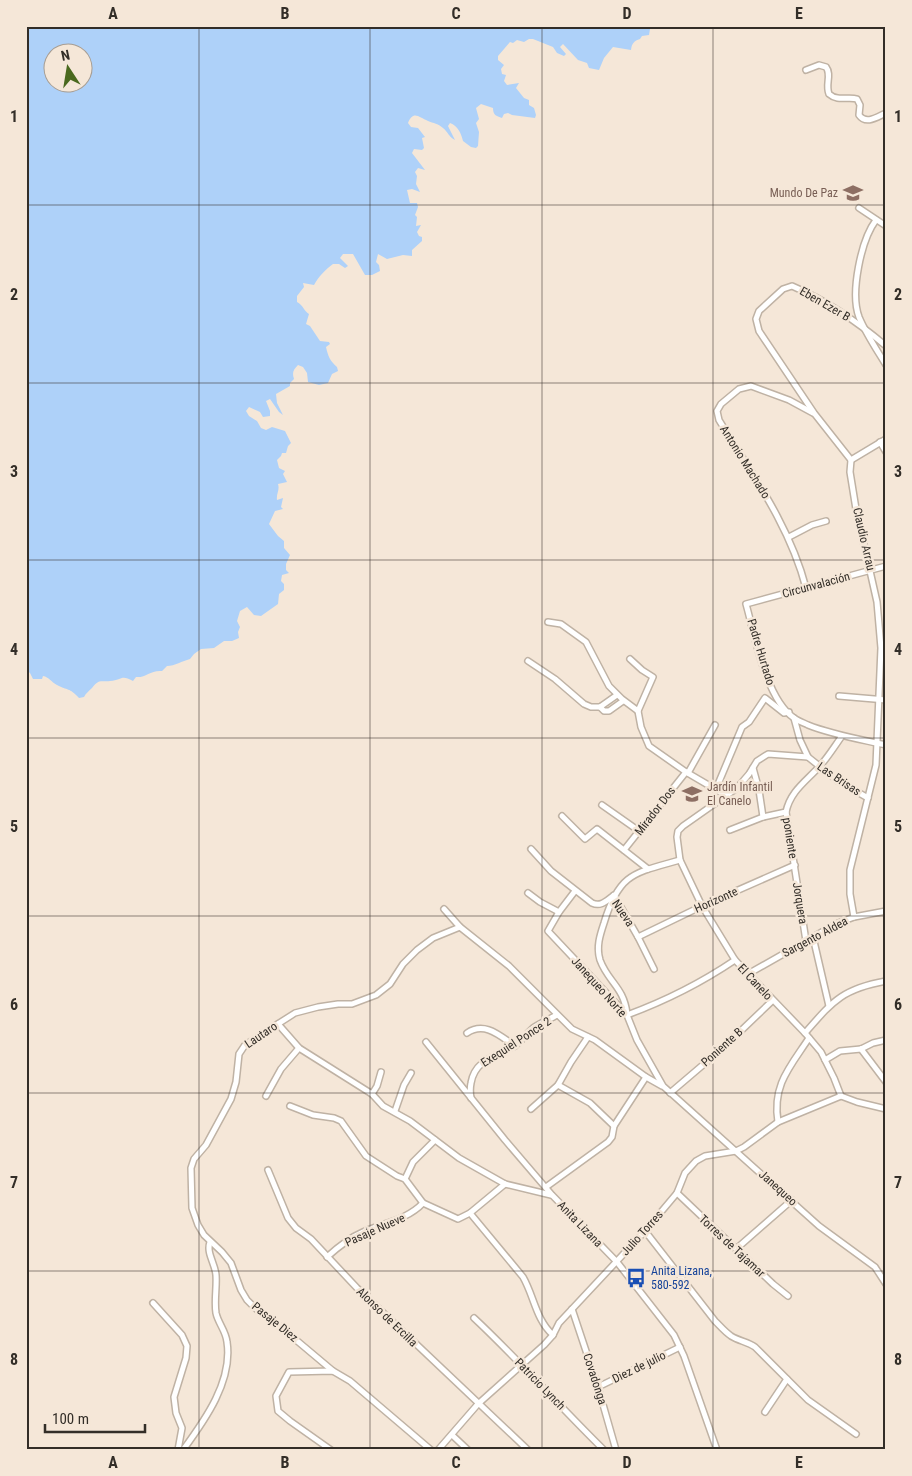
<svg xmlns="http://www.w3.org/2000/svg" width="912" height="1476" font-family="'Roboto Condensed',sans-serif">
<rect width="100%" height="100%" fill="#f5e7d8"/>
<path fill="#aed1f9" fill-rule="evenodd" d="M26,26H655L656,28L650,29L649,35L642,36L640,39C634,41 632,43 631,50L613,47L604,58L599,70L589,68L587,63L578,60L563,44L560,47L566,54L564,56L557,53L553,47L533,39H529L524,42L517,40L513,43L510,42L498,56V60L504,65L501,69L502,74L506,75L504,81L507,85L519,83L516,88L524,98L529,100V105L534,108L536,115L535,118L512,115L508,113L504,114L502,118C496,116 493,115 493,108L481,104L476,108L479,119L476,123L479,132L478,146L476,148L471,147L463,141C461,133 458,126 450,123L448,126L455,140C449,137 448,132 443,128C439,124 433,123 428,121C419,117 413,110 408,123L411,127L418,128L425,137L422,138L424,148L422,150L414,149L412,153L425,170L418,168L415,172L417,176L416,184L420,192L412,189L407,190L410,203H417L418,207L415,215L417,217L416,226L421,225L417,232L419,236L422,237V241L412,250V256L403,255L387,259L378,254L376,262L379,265L380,271L372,275H365L353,254H343L340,258L348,266L345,268L339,264H333C325,270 319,276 314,285L303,283L304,287L297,296V302C303,305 304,311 309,314L306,324L310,326L320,341L329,342L330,344L326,347C328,356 330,361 337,367L338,371L332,374L328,383L319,385L308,382L307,373L303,367L298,365C293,370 292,373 294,379L290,383V386L276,394L277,403L283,415L279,412L270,399L266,401L270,411V416L263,417L260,412L249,407L246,411L249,416L257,421L261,428L266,430L272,427L285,431L291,443L288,446L286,453H282L281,456L277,460L279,468L285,471L283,474L287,482L278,484C280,490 276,494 277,500L283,498L281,507L283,509L275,511L269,524L278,536L284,541V548L290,555L286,564V570L289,573L282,575L281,581L284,584V590L279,594L278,604L261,616L254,615L247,607L240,611L237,621L240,627L238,632L239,638L232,641H224L214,648L201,649L194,654L190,659C182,661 175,666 167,666L162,671C150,670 146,678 136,677L133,681C121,674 122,680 110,681C100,682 99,679 92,688C89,691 86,693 84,697L79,698C69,687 68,691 57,685C51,682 49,677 43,676L42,679H33L30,673L26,670ZM52,52H82V82H52Z"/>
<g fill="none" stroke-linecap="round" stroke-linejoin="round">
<defs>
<g id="minor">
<path d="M806,70L819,65L826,67C832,75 825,84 829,94C838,102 848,96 857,99L860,105L859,115C866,125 877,117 886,113"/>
<polyline points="859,208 886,226"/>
<path d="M876,220C861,240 850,293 859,317C866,334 877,350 886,365"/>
<polyline points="880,442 886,452"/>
<polyline points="851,460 886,439"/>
<polyline points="789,537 812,525 826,521"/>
<path d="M886,566L746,604C755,636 766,699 794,718C798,721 804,723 808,725C833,735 859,739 886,745"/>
<path d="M806,588C790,526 752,474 719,420L717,411L721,404L739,389L751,386L789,400L813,413"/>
<polyline points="548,622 561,624 586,642 609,686 622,699 638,711"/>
<polyline points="630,659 642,670 653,677 638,711 641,727 649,746 686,772 727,796"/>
<polyline points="528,661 555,679 584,704 591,707 600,707 617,695"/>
<polyline points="839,696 886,700"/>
<polyline points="600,707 604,711 609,711 623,701"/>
<polyline points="794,718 800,740 808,757"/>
<polyline points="753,768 759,790 763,817"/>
<polyline points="688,773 715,725"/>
<polyline points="716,789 742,727 749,722 765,698 784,713 789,712"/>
<polyline points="602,805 639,831"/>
<polyline points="562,816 585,839 597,829 648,869"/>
<polyline points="730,830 763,817 786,812"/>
<path d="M531,849L551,871L592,903C601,907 606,901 613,896"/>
<polyline points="624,850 686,772"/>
<polyline points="575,891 559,912 548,931 627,1015 637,1040 663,1086 819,1226 875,1267 886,1284"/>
<polyline points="528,893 540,902 559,912"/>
<polyline points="614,895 638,937 654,969"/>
<polyline points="444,909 460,927 509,966 572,1029 595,1040 646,1077 662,1086"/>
<path d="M854,917L850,894V870L876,765L881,648L877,602L856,509L850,472L851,460L814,413L759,331L756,319L759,311L783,289L792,286C825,300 859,323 886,346"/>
<polyline points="638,937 702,906 795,865"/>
<polyline points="813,937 829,1006"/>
<path d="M806,941L786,812C790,792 805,782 818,768C827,759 834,747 842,736"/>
<polyline points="748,974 836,924 854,917 886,911"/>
<path d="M627,1014C624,987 608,982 600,960C596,947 600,935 604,923C619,873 634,873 680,860"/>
<path d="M627,1015C665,1001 701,983 735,960"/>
<polyline points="278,1024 299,1048 372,1094 383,1106 410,1121 459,1158 505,1184 551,1195"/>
<path d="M467,1033C485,1021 500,1036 515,1046"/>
<path d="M805,1033C833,1001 842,989 886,981"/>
<polyline points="426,1042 505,1140 552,1195 617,1262 674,1335 684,1356 717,1450"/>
<polyline points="861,1049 886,1082"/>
<polyline points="861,1049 873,1043 886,1040"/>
<polyline points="825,1060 840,1051 861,1049"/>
<polyline points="558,1085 590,1103 614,1126"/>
<polyline points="670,1093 724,1047 772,1001"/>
<polyline points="372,1094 377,1086 381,1072"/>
<polyline points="266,1096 281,1069 299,1048"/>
<polyline points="841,1096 834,1078 821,1052 805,1033 735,960 702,906 680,860 677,837 678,831 683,826 737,788 749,774 757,761 768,754 808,757 838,781 868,798"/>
<path d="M471,1098C470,1093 470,1088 471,1083C475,1058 499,1056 517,1044C523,1040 527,1033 533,1028C540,1023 550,1019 557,1015"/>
<polyline points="290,1106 313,1115 334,1118 341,1121 366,1156 397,1176 405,1179 423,1203 458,1219 470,1213 505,1184"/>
<polyline points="531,1109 558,1085 571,1062 588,1037"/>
<polyline points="395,1111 404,1085 411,1073"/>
<path d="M778,1122C772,1085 790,1067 809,1038"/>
<polyline points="268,1170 288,1218 296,1228 311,1239 357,1288 528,1450"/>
<polyline points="405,1179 413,1162 435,1140"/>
<polyline points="546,1187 608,1142 612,1137 614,1126 646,1077"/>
<polyline points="677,1193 773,1284 788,1296"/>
<path d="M470,1213L523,1277C534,1296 536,1320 553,1335"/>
<path d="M645,1231L715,1321C720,1326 725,1332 731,1336C739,1341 748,1342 755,1347L808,1400L856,1434"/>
<polyline points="736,1249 792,1200"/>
<path d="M327,1257C338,1247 349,1238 363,1232C383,1223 407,1220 423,1203"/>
<polyline points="153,1303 182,1335 187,1346 186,1358 174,1397 176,1413 182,1428 178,1450"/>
<polyline points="572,1309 598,1387 616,1450"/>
<path d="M474,1318C519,1360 560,1407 604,1450"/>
<polyline points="333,1371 283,1329 255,1308 247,1300 241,1290 231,1263 222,1252 204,1235 198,1225 192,1208 191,1168 194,1159 206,1145 231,1099 236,1082 239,1054 245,1045 295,1013 318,1007 338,1004 352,1004 376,995 390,984 403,964 417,950 433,938 460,927"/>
<polyline points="598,1387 680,1347"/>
<polyline points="765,1412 787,1379"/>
<polyline points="452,1435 468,1450"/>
<path d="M183,1450C205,1420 233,1381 227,1342C226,1331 218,1323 216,1313C214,1301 217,1287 216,1275C215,1263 206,1253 210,1242"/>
<polyline points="331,1450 290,1421 278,1411 276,1396 289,1372 333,1371 350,1381 431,1450"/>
<polyline points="438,1450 478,1404 544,1345 553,1335 559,1323 645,1231 677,1193 685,1173 696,1161 705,1156 736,1151 744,1147 778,1122 841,1096 857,1102 886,1109"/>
</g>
</defs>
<use href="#minor" stroke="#bfb2a4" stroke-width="8"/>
<use href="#minor" stroke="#fff" stroke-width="5"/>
</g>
<path fill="none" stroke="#332e28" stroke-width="1" stroke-opacity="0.55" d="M199,26V1450M370,26V1450M542,26V1450M713,26V1450M26,205H886M26,383H886M26,560H886M26,738H886M26,916H886M26,1093H886M26,1271H886"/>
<defs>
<symbol id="school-bare" viewBox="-9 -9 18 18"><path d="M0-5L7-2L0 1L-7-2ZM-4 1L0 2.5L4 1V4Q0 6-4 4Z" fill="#8d6e63" stroke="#f5e7d8" stroke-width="2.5" paint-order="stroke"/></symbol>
<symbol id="bus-bare" viewBox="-9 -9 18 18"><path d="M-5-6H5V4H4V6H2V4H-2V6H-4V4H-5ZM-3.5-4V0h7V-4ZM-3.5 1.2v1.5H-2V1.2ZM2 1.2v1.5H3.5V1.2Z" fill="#1a4fb4" stroke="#f5e7d8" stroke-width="2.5" paint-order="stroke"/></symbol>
</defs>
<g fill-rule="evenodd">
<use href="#school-bare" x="839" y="179" width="28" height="28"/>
<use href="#school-bare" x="678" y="780" width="28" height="28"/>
<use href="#bus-bare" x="622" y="1264" width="28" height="28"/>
</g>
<g text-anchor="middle" stroke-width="5" stroke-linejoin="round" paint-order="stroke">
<g font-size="12" fill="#785e54" stroke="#f5e7d8" text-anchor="end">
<text x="838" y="197">Mundo De Paz</text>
<text x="707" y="791" text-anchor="start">Jardín Infantil<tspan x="707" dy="14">El Canelo</tspan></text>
</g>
<g font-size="12" fill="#332e28" stroke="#f5e7d8">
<text transform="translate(825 304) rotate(30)" y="4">Eben Ezer B</text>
<text transform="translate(745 462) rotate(58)" y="4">Antonio Machado</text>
<text transform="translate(864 539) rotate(77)" y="4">Claudio Arrau</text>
<text transform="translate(816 585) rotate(-15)" y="4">Circunvalación</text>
<text transform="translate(761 652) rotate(73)" y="4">Padre Hurtado</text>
<text transform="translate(839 779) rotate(34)" y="4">Las Brisas</text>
<text transform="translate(655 811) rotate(-52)" y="4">Mirador Dos</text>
<text transform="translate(790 838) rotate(81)" y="4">poniente</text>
<text transform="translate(716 900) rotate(-24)" y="4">Horizonte</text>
<text transform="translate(800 903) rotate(81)" y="4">Jorquera</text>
<text transform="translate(623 913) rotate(56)" y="4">Nueva</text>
<text transform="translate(815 937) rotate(-28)" y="4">Sargento Aldea</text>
<text transform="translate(755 982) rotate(47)" y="4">El Canelo</text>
<text transform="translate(599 987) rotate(48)" y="4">Janequeo Norte</text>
<text transform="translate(261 1035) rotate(-34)" y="4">Lautaro</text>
<text transform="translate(516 1042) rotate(-33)" y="4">Exequiel Ponce 2</text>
<text transform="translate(722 1047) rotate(-42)" y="4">Poniente B</text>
<text transform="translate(778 1188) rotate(42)" y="4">Janequeo</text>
<text transform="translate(580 1224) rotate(46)" y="4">Anita Lizana</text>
<text transform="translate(375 1230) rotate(-24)" y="4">Pasaje Nueve</text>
<text transform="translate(642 1233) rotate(-48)" y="4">Julio Torres</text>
<text transform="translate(732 1246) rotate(43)" y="4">Torres de Tajamar</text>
<text transform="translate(387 1317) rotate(44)" y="4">Alonso de Ercilla</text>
<text transform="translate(275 1322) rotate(39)" y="4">Pasaje Diez</text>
<text transform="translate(639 1367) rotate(-26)" y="4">Diez de julio</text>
<text transform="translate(595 1379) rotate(72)" y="4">Covadonga</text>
<text transform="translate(540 1384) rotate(46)" y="4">Patricio Lynch</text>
</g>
<g font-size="12" fill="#164399" stroke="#f5e7d8" text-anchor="start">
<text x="651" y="1275">Anita Lizana,<tspan x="651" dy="14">580-592</tspan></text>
</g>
</g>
<rect width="912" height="1476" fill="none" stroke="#f5e7d8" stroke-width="55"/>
<g transform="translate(68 68) rotate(348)"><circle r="24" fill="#f5e7d8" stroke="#a79d92"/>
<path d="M0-4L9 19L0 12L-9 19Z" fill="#4a691e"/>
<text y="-8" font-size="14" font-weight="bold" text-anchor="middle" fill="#332e28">N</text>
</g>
<path d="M45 1424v8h100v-8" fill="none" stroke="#332e28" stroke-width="2.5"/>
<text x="52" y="1424" font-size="15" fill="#332e28" stroke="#f5e7d8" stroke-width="4" paint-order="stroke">100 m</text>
<rect x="28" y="28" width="856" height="1420" fill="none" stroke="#332e28" stroke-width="2"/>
<g font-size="16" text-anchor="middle" font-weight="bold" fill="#332e28">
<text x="113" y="19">A</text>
<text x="285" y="19">B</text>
<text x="456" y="19">C</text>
<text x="627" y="19">D</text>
<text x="799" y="19">E</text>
<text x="14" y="122">1</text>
<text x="898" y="122">1</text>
<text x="14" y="300">2</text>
<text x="898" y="300">2</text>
<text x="14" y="477">3</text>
<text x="898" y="477">3</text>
<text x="14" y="655">4</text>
<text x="898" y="655">4</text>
<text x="14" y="832">5</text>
<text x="898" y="832">5</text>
<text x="14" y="1010">6</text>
<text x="898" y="1010">6</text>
<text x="14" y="1188">7</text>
<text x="898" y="1188">7</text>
<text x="14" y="1365">8</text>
<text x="898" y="1365">8</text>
<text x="113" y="1468">A</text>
<text x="285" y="1468">B</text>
<text x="456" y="1468">C</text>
<text x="627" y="1468">D</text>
<text x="799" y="1468">E</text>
</g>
</svg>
